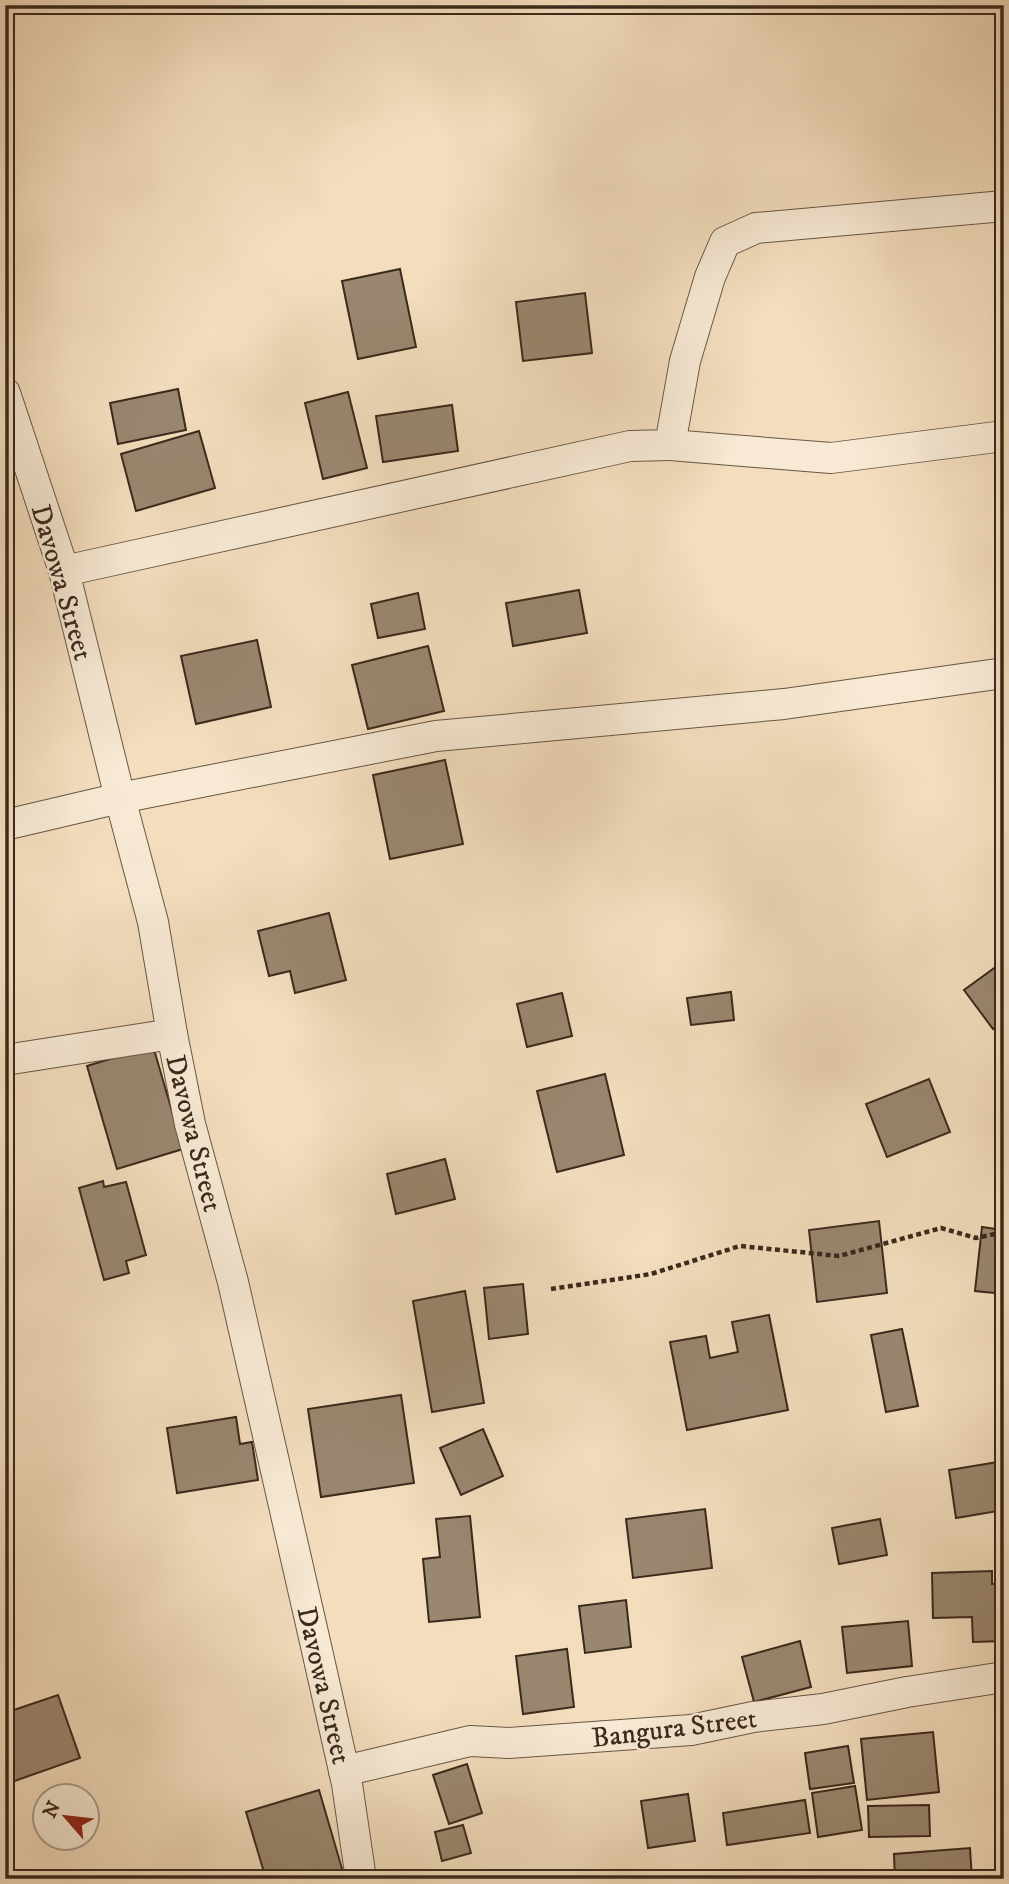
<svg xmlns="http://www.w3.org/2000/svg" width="1009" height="1884" font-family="'IM FELL DW Pica',serif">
<rect width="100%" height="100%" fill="#f3ddbd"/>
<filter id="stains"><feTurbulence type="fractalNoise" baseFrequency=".00286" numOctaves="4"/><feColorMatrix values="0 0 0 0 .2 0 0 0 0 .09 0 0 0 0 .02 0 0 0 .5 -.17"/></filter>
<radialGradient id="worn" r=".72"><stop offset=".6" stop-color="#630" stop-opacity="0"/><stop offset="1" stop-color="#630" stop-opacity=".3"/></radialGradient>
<g fill="#9a8770" stroke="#3a291d" stroke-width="2">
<polygon points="400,269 416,347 358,359 342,281"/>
<polygon points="585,293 592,353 523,361 516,302"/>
<polygon points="178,389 186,430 118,444 110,403"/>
<polygon points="348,392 367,468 323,479 305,403"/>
<polygon points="452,405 458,451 383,462 376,416"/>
<polygon points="199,431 215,488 136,511 121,454"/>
<polygon points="579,590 587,633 513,646 506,603"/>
<polygon points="418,593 425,629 378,638 371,604"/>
<polygon points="257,640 271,707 196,724 181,656"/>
<polygon points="428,646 444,711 368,729 352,665"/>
<polygon points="445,760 463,844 390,859 373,775"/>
<polygon points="329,913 346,980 295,993 290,971 269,976 258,931"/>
<polygon points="1004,961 1004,1021 993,1029 964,990"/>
<polygon points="731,992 734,1020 691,1025 687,998"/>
<polygon points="562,993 572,1036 527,1047 517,1004"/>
<polygon points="153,1046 183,1149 117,1169 87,1066"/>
<polygon points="605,1074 624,1155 557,1172 537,1091"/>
<polygon points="929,1079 950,1132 887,1157 866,1104"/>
<polygon points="445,1159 455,1199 396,1214 387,1174"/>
<polygon points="103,1181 104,1187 126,1182 146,1255 126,1261 129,1273 104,1280 79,1188"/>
<polygon points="879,1221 887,1293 817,1302 809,1230"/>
<polygon points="982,1227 1004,1230 1004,1294 975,1291"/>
<polygon points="523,1284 528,1334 489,1339 484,1288"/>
<polygon points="465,1291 484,1403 432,1412 413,1301"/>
<polygon points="769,1315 788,1410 687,1430 670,1342 706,1336 710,1358 738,1352 732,1322"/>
<polygon points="902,1329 918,1406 886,1412 871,1335"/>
<polygon points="401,1395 414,1483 321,1497 308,1409"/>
<polygon points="236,1417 240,1444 252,1442 258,1480 177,1493 167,1428"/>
<polygon points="483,1429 503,1476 461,1495 440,1448"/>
<polygon points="1004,1461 1004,1510 956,1518 949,1470"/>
<polygon points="705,1509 712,1568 633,1578 626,1519"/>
<polygon points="470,1516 480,1617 429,1622 423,1559 440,1557 436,1519"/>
<polygon points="880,1519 887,1555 839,1564 832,1528"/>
<polygon points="992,1571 992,1584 1004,1583 1004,1641 973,1642 972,1617 933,1618 932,1573"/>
<polygon points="626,1600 631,1647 585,1653 579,1606"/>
<polygon points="908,1621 912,1666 847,1673 842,1627"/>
<polygon points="800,1641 811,1687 754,1702 742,1657"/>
<polygon points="567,1649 574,1707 523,1714 516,1656"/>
<polygon points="58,1695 80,1758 6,1784 5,1713"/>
<polygon points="933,1732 939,1792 867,1800 861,1739"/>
<polygon points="848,1746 854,1783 810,1789 805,1753"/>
<polygon points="467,1764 482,1813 449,1824 433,1775"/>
<polygon points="855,1786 862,1830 818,1837 812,1793"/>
<polygon points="319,1790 345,1879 266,1879 246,1812"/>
<polygon points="688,1794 695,1841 648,1848 641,1801"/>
<polygon points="805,1800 810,1833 727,1845 723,1813"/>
<polygon points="929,1805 930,1836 869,1837 868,1806"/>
<polygon points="463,1825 471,1853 442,1861 435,1832"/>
<polygon points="970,1848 972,1879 895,1879 894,1854"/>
</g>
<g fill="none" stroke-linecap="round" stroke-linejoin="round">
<defs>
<g id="minor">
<polyline points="5,393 64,571 120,798 153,922 172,1034 190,1124 233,1282 316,1646 347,1784 361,1879"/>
<polyline points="670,445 831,458 1004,436"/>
<polyline points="64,571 630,446 670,445 685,361 710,277 725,242 756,228 1004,206"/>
<polyline points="5,825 120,798 436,736 784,704 1004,673"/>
<polyline points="5,1060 172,1034"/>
<polyline points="344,1771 470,1741 509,1743 691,1730 753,1717 823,1709 907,1692 1004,1677"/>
</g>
</defs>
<use href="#minor" stroke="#685645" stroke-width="32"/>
<polyline stroke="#3a291d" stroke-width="4.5" stroke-dasharray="5 3.5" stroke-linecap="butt" points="551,1289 651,1274 740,1246 839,1256 941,1228 976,1238 1004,1232"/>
<use href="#minor" stroke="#f7e9d4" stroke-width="30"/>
</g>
<g text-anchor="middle" stroke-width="5" stroke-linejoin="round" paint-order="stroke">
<g font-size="28" fill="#3a291d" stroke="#f7e9d4">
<text transform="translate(63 582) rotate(74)" y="10">Davowa Street</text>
<text transform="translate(195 1133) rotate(76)" y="10">Davowa Street</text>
<text transform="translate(325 1685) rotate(77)" y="10">Davowa Street</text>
<text transform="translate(674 1727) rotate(-7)" y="10">Bangura Street</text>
</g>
</g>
<rect width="1009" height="1884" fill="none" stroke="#f3ddbd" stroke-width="28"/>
<rect x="7" y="7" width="995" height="1870" fill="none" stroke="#3a291d" stroke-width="3.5"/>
<rect x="14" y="14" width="981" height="1856" fill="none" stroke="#3a291d" stroke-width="2"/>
<g transform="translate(66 1817) rotate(298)"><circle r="33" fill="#f7e9d4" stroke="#ab9c8b" stroke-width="2"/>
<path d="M0-5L12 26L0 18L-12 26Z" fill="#8f2418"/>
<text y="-10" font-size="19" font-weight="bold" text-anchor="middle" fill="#3a291d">N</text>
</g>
<rect width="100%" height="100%" filter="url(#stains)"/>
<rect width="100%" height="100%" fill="url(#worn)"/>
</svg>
